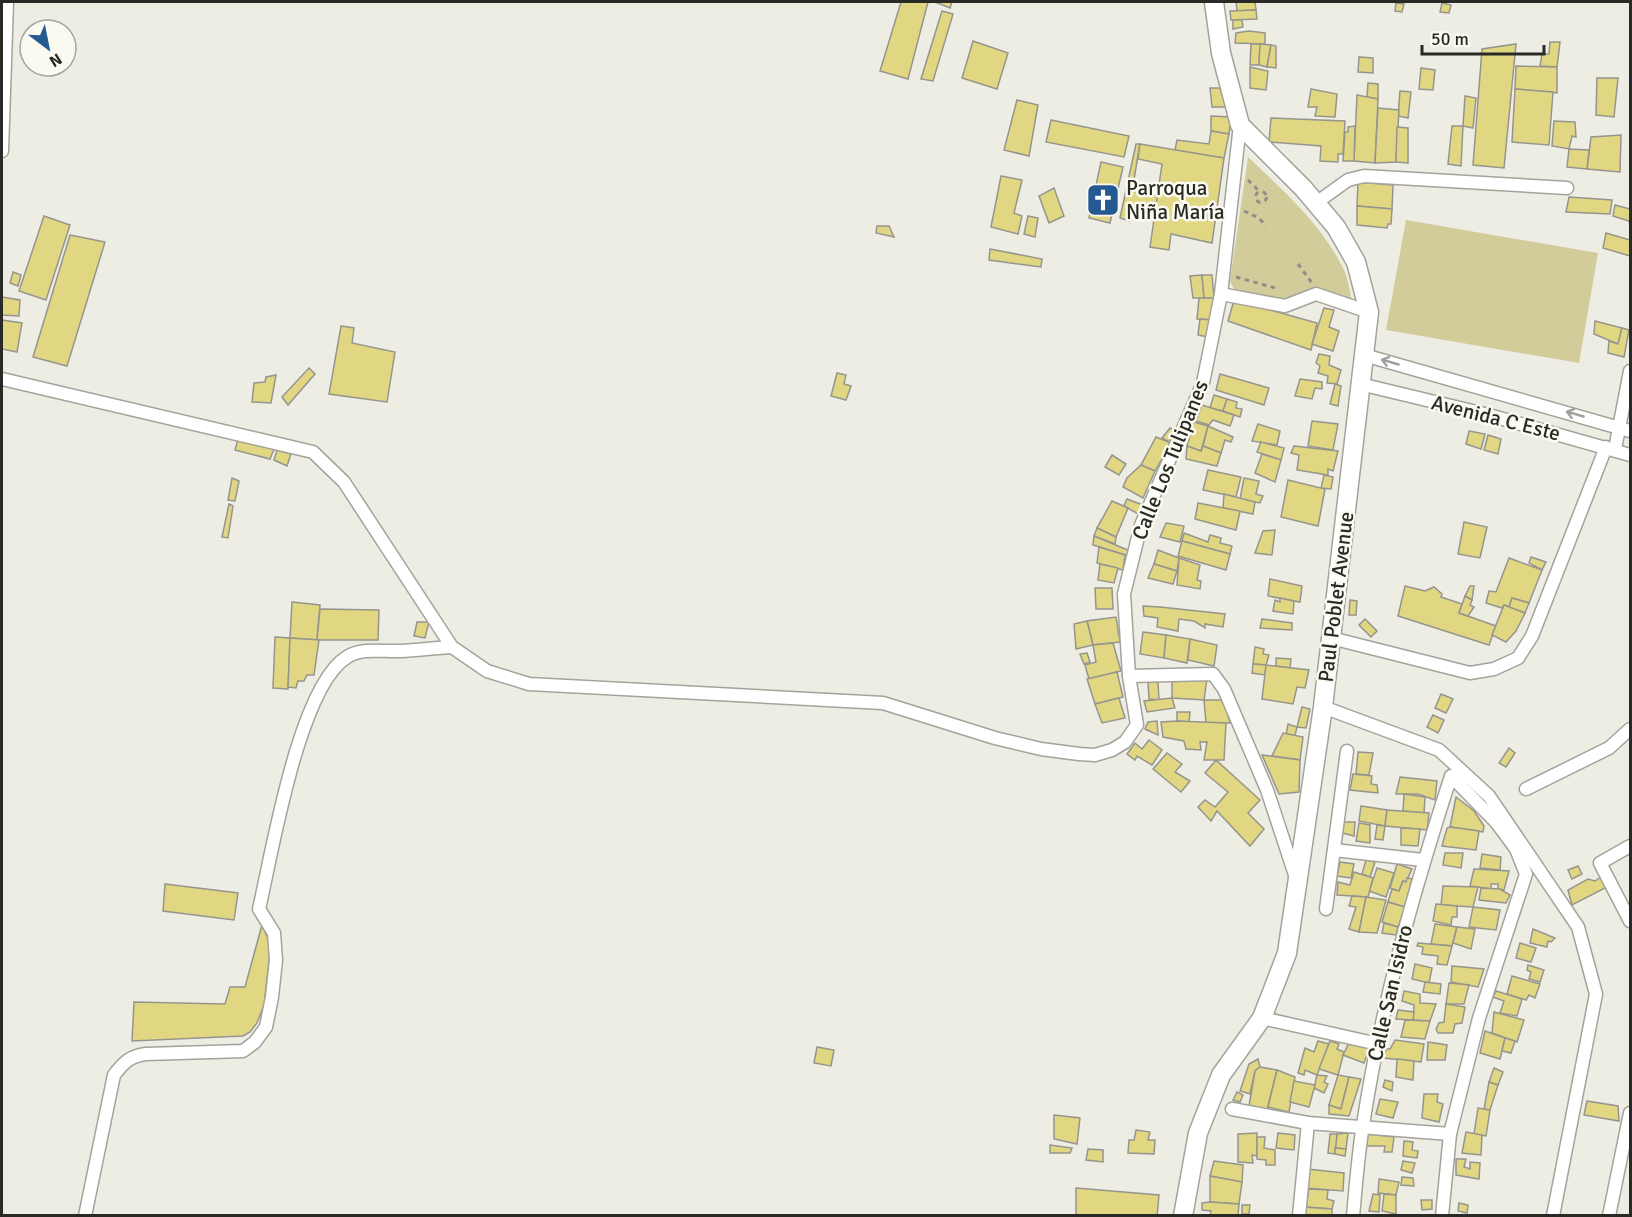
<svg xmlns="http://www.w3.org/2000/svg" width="1632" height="1217" font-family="Signika,sans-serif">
<rect width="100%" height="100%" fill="#eeede4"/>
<g fill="#d1cc9a">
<path d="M1248,157C1283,190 1323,226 1344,270C1348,279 1350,291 1352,301L1318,290L1284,305L1235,291L1230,281Z"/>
<polygon points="1406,220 1598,253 1579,363 1386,330"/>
</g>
<g fill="#e1d783" stroke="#96958d" stroke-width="1.5">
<polygon points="901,2 928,2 908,79 880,71"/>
<polygon points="935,2 952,2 950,8"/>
<polygon points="1236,2 1255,2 1256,10 1237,11"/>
<polygon points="1396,3 1404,4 1402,12 1395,11"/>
<polygon points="1442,3 1451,5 1449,13 1440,12"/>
<polygon points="1256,10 1257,19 1231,20 1230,11"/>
<polygon points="942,11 953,14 933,81 921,79"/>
<polygon points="1233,20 1242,20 1243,27 1233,29"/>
<polygon points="1249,31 1265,33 1265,44 1235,43 1236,33"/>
<polygon points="973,41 1008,53 997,89 962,78"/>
<polygon points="1550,42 1560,42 1557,67 1540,66 1542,54 1549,54"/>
<polygon points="1251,44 1260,44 1259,65 1250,65"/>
<polygon points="1260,44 1271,45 1267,67 1259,65"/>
<polygon points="1516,44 1504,168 1473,165 1482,49"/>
<polygon points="1271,45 1276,46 1276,68 1267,67"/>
<polygon points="1359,57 1373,58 1373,73 1358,72"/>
<polygon points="1516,66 1557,67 1557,93 1515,89"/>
<polygon points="1250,67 1268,71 1266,90 1250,88"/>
<polygon points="1421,68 1435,70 1433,90 1419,89"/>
<polygon points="1597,78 1618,78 1614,117 1596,115"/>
<polygon points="1368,83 1378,84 1378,99 1367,97"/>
<polygon points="1210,88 1220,88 1226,107 1212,107"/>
<polygon points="1311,89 1337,94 1335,117 1315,116 1317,107 1308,107"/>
<polygon points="1515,89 1553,92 1549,145 1512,142"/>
<polygon points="1400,91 1411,92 1408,118 1398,116"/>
<polygon points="1357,95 1378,99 1375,163 1354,161"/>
<polygon points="1465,96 1476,98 1473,128 1463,126"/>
<polygon points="1017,100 1038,105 1029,156 1004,150"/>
<polygon points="1378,108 1399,110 1396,162 1375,163"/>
<polygon points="1211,116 1231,117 1229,134 1211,131"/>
<polygon points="1271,118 1345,121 1343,154 1338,154 1338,162 1320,161 1321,146 1269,142"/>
<polygon points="1051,120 1129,136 1124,157 1046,142"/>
<polygon points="1554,121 1575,122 1576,137 1572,136 1569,149 1552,146"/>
<polygon points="1355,126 1354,161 1343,161 1345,132 1348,132 1348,127"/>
<polygon points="1452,126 1463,126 1461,166 1448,164"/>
<polygon points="1397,127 1408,128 1408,163 1396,162"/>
<polygon points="1211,131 1229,134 1224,158 1175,150 1177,140 1209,144"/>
<polygon points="1621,135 1620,172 1587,169 1591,137"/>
<polygon points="1136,144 1140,144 1132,191 1158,196 1155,215 1130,210 1129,221 1120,218"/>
<polygon points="1140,144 1224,158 1212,243 1171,234 1169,250 1150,247 1162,164 1138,159"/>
<polygon points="1569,149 1589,150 1587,169 1567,167"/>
<polygon points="1101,162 1123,167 1110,223 1089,218"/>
<polygon points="1001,176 1022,180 1014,213 1022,216 1018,234 991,227"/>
<polygon points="1358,182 1393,185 1392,209 1357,206"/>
<polygon points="1054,188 1064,216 1049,223 1039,196"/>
<polygon points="1569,197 1612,200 1610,214 1566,212"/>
<polygon points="1615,205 1630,209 1630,226 1629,221 1613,216"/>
<polygon points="1357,206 1392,209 1391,224 1388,224 1387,228 1357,225"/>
<polygon points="44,216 70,225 46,300 19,291"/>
<polygon points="1028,216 1038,218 1035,237 1024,234"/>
<polygon points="877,226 889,226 894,237 876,233"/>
<polygon points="1606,233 1630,240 1630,256 1603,248"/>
<polygon points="70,235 105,242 67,366 33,357"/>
<polygon points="990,249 1042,259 1041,267 989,260"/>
<polygon points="13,272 21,275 18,286 10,283"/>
<polygon points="1202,275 1204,298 1193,298 1190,276"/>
<polygon points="1202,275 1212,275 1214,298 1204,298"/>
<polygon points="2,297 20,300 19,316 2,315"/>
<polygon points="1199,298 1214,298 1213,320 1197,319"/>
<polygon points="1234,300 1317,323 1311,350 1228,321"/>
<polygon points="1324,308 1334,310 1329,327 1339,331 1333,351 1312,344"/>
<polygon points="1200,319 1211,320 1208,337 1198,335"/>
<polygon points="2,320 22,323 17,352 2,349"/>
<polygon points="1595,321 1622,328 1618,344 1594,334"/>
<polygon points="341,326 354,328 352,343 395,352 387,402 329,394"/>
<polygon points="1622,328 1629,330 1624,357 1608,353 1609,341 1618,344"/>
<polygon points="1319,354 1330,356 1329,365 1341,370 1337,384 1327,383 1328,376 1318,373 1320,366 1316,363"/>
<polygon points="309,368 315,374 288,405 282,397"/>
<polygon points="837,373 846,375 844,384 851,386 846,400 831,396"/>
<polygon points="1220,374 1269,388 1264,405 1216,390"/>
<polygon points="276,375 271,403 252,402 254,383 265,382 266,377"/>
<polygon points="1300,379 1322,382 1322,389 1315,388 1312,399 1295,396"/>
<polygon points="1335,384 1341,386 1338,406 1330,404"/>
<polygon points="1214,395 1227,399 1223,411 1210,408"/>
<polygon points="1227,399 1237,402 1236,408 1242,409 1240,417 1223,411"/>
<polygon points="1202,405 1234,415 1230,426 1213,420 1209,425 1196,421"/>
<polygon points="1312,421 1338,424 1333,450 1308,446"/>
<polygon points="1194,422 1208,426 1201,451 1187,446"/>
<polygon points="1258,424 1280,431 1277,445 1252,441"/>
<polygon points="1208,426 1233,437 1231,442 1225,440 1221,453 1203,446"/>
<polygon points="1170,428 1177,431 1169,442 1162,438"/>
<polygon points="1469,431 1485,434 1481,449 1466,444"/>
<polygon points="1488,435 1501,439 1498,454 1484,450"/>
<polygon points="1156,437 1171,443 1155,471 1141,465"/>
<polygon points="238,439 274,449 270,459 235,450"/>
<polygon points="1261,442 1284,448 1281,460 1257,452"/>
<polygon points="1187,446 1201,451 1203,446 1221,453 1217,466 1186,459"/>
<polygon points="1294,446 1338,451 1333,471 1328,469 1328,475 1297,470 1299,455 1291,453"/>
<polygon points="277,450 291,454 287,466 274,460"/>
<polygon points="1262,454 1281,460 1275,482 1255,473"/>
<polygon points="1112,455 1126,464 1119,475 1105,467"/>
<polygon points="1141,465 1155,471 1143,498 1123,487 1127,478"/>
<polygon points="1208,470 1241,477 1236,497 1203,490"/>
<polygon points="1324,475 1333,477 1331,489 1321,488"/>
<polygon points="232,478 239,481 235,501 228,500"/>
<polygon points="1244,478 1259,481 1256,494 1263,496 1260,503 1240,499"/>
<polygon points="1288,480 1325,489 1318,526 1281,517"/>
<polygon points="1224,494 1255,502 1253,514 1223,508"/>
<polygon points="1127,499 1143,505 1140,515 1124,506"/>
<polygon points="1112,501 1128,508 1116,537 1097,528"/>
<polygon points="1198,503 1240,511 1236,530 1195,519"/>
<polygon points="229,504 233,506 228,538 222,537"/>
<polygon points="1464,522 1487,527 1480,558 1458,554"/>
<polygon points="1166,523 1184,526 1180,542 1160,537"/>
<polygon points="1097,528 1116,537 1115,544 1094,536"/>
<polygon points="1275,530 1272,555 1255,553 1263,531"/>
<polygon points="1184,533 1208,542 1210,535 1221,538 1220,543 1232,546 1230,554 1182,541"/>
<polygon points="1094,536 1130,551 1129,556 1093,545"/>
<polygon points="1182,541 1230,554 1226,570 1178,556"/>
<polygon points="1099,547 1125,555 1123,570 1097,563"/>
<polygon points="1158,550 1179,558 1177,571 1154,564"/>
<polygon points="1531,557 1546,562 1542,570 1529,563"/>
<polygon points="1179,558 1200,565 1197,580 1201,581 1200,589 1177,585"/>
<polygon points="1509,558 1542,570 1529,603 1512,598 1509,607 1504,605 1502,608 1486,603 1489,591 1496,592"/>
<polygon points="1100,564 1118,568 1114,583 1098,580"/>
<polygon points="1154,564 1177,571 1173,584 1148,578"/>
<polygon points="1270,579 1302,586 1300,602 1268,596"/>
<polygon points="1405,586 1425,591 1434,587 1442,594 1441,597 1462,604 1459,613 1496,626 1489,645 1398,616"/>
<polygon points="1470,586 1474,586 1472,600 1465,596"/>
<polygon points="1095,588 1112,588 1113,609 1096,609"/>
<polygon points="1465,596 1472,600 1470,605 1474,607 1468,616 1459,613"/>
<polygon points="1280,598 1294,601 1293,614 1273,611 1275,600 1280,602"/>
<polygon points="1512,598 1529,603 1525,613 1509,607"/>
<polygon points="1350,600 1357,601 1356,615 1349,615"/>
<polygon points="292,602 320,605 317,640 290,638"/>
<polygon points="1504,605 1525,613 1516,631 1506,642 1492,635"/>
<polygon points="1143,606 1160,607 1225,614 1223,627 1205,624 1205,628 1194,621 1179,619 1178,631 1157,627 1158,618 1144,616"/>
<polygon points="320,609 379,610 378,640 317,640"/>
<polygon points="1116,617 1120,642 1093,645 1087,621"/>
<polygon points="1262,619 1292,623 1292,630 1260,628"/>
<polygon points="1365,619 1377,631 1371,637 1359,625"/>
<polygon points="1087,621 1093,645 1076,649 1074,624"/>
<polygon points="417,622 429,622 425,638 414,636"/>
<polygon points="1143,632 1166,635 1164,658 1140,654"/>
<polygon points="1166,635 1190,639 1187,663 1164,658"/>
<polygon points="275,637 290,638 288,689 273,688"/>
<polygon points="290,638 319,640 314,675 307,675 304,681 298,681 296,688 288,687"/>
<polygon points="1190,639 1217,645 1214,666 1188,660"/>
<polygon points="1113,643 1121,671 1089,679 1085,665 1096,662 1093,645"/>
<polygon points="1255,647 1264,649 1263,654 1269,655 1266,665 1253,664"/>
<polygon points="1087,653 1090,662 1084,664 1080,654"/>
<polygon points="1276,658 1291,659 1290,668 1276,666"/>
<polygon points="1253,664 1266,665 1265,675 1252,673"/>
<polygon points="1266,665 1309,670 1305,688 1297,687 1293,704 1262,699"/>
<polygon points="1117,672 1123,697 1095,704 1087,679"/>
<polygon points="1172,679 1207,679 1204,700 1172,698"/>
<polygon points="1148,682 1158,682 1159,700 1149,699"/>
<polygon points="1441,694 1453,699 1446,713 1435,708"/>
<polygon points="1119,698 1125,718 1102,723 1095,704"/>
<polygon points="1172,698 1175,708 1147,712 1144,701"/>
<polygon points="1204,700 1224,700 1230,723 1206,723"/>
<polygon points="1302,707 1310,709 1306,728 1297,727"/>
<polygon points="1177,712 1190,712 1189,722 1177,721"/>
<polygon points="1433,715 1444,720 1438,733 1427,727"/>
<polygon points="1157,721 1158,735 1145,729 1148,722"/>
<polygon points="1177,721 1226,723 1224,760 1204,760 1207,742 1200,742 1201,750 1186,749 1184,741 1163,737 1161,722"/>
<polygon points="1288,724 1297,727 1295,736 1286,735"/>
<polygon points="1283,733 1303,737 1300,760 1272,756"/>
<polygon points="1149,740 1162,750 1152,765 1137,756 1135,760 1127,754 1135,743 1142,749"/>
<polygon points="1509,748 1515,753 1506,767 1499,763"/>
<polygon points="1358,752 1373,753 1369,775 1356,774"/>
<polygon points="1167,753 1182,764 1175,772 1190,781 1181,792 1153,769"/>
<polygon points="1262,755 1300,760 1299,792 1279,794"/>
<polygon points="1216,760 1260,800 1248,813 1264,829 1250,846 1217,811 1211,821 1198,807 1205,800 1215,807 1228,792 1205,773"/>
<polygon points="1353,774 1372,776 1371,784 1377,785 1378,793 1350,790"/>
<polygon points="1400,777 1437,781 1435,800 1418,794 1396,794"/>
<polygon points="1404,794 1425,797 1424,813 1403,811"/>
<polygon points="1456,797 1474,811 1484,826 1483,832 1450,827"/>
<polygon points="1361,806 1387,810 1385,826 1359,821"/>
<polygon points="1387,810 1429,813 1427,830 1385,826"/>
<polygon points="1344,822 1355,822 1354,836 1342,833"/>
<polygon points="1359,823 1370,825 1370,843 1356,841"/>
<polygon points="1377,825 1385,826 1383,840 1375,839"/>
<polygon points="1450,827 1479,831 1476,850 1442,846 1447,828"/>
<polygon points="1401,828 1420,829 1418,846 1401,845"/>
<polygon points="1445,853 1463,853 1461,868 1443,865"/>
<polygon points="1482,854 1501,857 1500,870 1480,868"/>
<polygon points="1366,860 1375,862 1370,877 1362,874"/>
<polygon points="1340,862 1354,864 1351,878 1337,876"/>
<polygon points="1397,864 1412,869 1406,882 1403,881 1399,891 1390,888"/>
<polygon points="1578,866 1582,874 1572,879 1568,870"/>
<polygon points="1377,868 1394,873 1386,897 1369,891"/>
<polygon points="1474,869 1509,871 1504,890 1498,889 1498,884 1491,884 1491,889 1470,886"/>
<polygon points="1354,872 1373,878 1368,897 1337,895 1338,882 1350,885"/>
<polygon points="1601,877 1607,887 1572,905 1568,890 1588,879 1595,881"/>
<polygon points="1407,878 1412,879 1405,907 1388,902 1392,889 1399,891 1403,881 1406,882"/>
<polygon points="165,884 238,893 234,920 163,911"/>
<polygon points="1443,886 1478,887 1473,907 1441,905"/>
<polygon points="1481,888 1500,889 1510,895 1506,903 1479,900"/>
<polygon points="1352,896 1366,897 1359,932 1349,929 1356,907 1349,906"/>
<polygon points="1366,897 1386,900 1377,933 1359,932"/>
<polygon points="1388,902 1405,907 1398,927 1382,922"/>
<polygon points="1436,904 1457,906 1457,917 1452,917 1451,925 1433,921"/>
<polygon points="1473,907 1500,910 1496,930 1469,927"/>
<polygon points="1384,923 1398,927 1396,935 1382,933"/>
<polygon points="1435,924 1457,927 1452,946 1431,944"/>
<polygon points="262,925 270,943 270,953 264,1005 257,1023 250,1032 243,1036 132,1041 134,1002 225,1004 230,987 245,987"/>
<polygon points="1457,927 1475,929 1471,949 1453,943"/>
<polygon points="1533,929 1555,938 1551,942 1548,941 1547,947 1530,943"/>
<polygon points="1418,943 1452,946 1447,965 1437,964 1438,956 1422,954 1423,947 1417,946"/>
<polygon points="1520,943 1536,948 1531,962 1516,958"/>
<polygon points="1415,964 1432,968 1429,983 1412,979"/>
<polygon points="1528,965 1544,970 1540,982 1529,979 1531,972 1527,970"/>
<polygon points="1452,966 1484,969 1478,987 1451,982"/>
<polygon points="1512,976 1540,984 1535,998 1529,995 1526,1000 1507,994"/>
<polygon points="1425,982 1441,984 1440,994 1423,992"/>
<polygon points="1449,983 1469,985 1464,1004 1446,1004"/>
<polygon points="1404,991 1420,994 1420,1003 1436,1004 1430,1021 1413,1020 1414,1005 1402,1001"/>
<polygon points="1496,991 1522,999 1517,1016 1500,1013 1504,1001 1493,997"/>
<polygon points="1446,1004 1465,1007 1462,1023 1455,1024 1453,1033 1438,1033 1436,1029 1439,1023 1444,1022"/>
<polygon points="1398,1010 1414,1012 1413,1020 1396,1019"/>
<polygon points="1494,1012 1524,1020 1517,1042 1492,1033"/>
<polygon points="1405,1020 1430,1021 1425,1039 1401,1037"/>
<polygon points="1485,1031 1505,1038 1500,1059 1480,1053"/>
<polygon points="1505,1038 1515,1041 1511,1053 1502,1051"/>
<polygon points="1395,1040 1424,1044 1421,1062 1384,1058 1386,1049 1390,1049"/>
<polygon points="1318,1041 1329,1044 1317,1075 1305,1070 1304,1075 1298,1073 1305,1048 1314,1052"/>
<polygon points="1330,1041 1339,1044 1337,1049 1344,1052 1338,1075 1319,1069"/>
<polygon points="1350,1041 1370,1047 1364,1063 1343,1055"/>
<polygon points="1428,1042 1447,1045 1445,1060 1427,1060"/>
<polygon points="817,1047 834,1050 831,1066 814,1063"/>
<polygon points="1258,1059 1260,1067 1255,1071 1250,1094 1240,1091 1249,1064"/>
<polygon points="1397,1059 1414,1061 1413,1080 1396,1077"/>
<polygon points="1260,1067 1277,1070 1267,1110 1249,1106 1255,1071"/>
<polygon points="1494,1068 1503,1072 1498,1085 1489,1082"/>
<polygon points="1277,1070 1295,1077 1289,1112 1268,1107"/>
<polygon points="1317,1075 1327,1076 1324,1082 1328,1084 1324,1093 1314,1088"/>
<polygon points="1338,1075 1349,1077 1341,1109 1329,1105"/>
<polygon points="1349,1077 1361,1079 1349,1116 1329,1114 1329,1105 1341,1109"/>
<polygon points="1385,1080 1393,1082 1392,1091 1383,1087"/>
<polygon points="1294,1081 1315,1085 1309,1107 1290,1102"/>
<polygon points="1489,1082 1498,1085 1490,1110 1484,1109"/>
<polygon points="1237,1092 1243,1095 1240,1102 1233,1100"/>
<polygon points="1424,1094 1438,1094 1437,1102 1443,1104 1439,1122 1422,1118"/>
<polygon points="1380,1099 1398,1102 1393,1118 1376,1114"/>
<polygon points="1587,1101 1618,1106 1619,1121 1584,1115"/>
<polygon points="1478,1108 1490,1110 1486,1136 1474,1134"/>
<polygon points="1054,1115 1080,1118 1077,1144 1054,1139"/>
<polygon points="1136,1130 1150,1132 1148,1140 1155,1140 1154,1154 1128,1153 1129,1140 1134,1140"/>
<polygon points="1466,1132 1482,1135 1481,1155 1462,1153"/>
<polygon points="1257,1133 1257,1156 1252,1155 1253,1163 1238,1162 1238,1134"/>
<polygon points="1278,1133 1295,1135 1294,1150 1276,1148"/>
<polygon points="1348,1133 1346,1149 1335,1148 1337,1134"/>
<polygon points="1330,1134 1337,1134 1335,1154 1328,1153"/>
<polygon points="1368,1134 1394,1137 1392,1152 1384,1152 1385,1146 1366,1146"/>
<polygon points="1257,1137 1265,1137 1264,1148 1275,1150 1275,1165 1266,1165 1266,1160 1257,1159"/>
<polygon points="1404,1141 1413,1142 1412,1150 1418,1151 1417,1158 1403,1156"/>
<polygon points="1050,1145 1072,1148 1070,1153 1050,1153"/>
<polygon points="1335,1148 1346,1149 1345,1156 1335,1154"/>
<polygon points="1088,1149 1103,1150 1103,1162 1086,1160"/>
<polygon points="1456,1159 1466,1159 1464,1167 1470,1169 1470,1162 1480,1163 1479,1179 1456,1175"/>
<polygon points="1214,1161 1243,1165 1242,1182 1210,1176"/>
<polygon points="1403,1161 1415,1163 1412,1173 1401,1170"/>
<polygon points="1307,1169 1344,1173 1343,1191 1305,1188"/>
<polygon points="1210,1176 1242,1182 1239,1204 1210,1202"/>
<polygon points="1402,1177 1413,1178 1414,1186 1401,1185"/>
<polygon points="1379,1179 1399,1182 1396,1195 1378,1193"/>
<polygon points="1076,1188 1159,1195 1157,1216 1076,1216"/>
<polygon points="1309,1189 1328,1190 1327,1199 1334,1201 1332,1209 1306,1207"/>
<polygon points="1373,1194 1380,1195 1379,1212 1369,1211"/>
<polygon points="1384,1194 1396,1195 1396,1214 1382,1211"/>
<polygon points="1421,1200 1432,1200 1432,1209 1422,1210"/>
<polygon points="1210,1202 1239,1204 1238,1216 1210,1216 1211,1211 1202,1210 1202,1203"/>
<polygon points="1459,1203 1468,1205 1467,1213 1458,1211"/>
<polygon points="1242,1205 1250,1205 1249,1214 1242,1214"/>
<polygon points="1303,1207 1332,1209 1332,1216 1303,1216"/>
</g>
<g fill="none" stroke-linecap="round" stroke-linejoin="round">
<defs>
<g id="minor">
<polyline points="2,151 7,2"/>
<polyline points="1316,203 1348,180 1364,176 1567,188"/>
<polyline points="1221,294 1285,306 1316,294 1369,312"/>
<polyline points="1364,355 1630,431"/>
<polyline points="2,379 313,452 344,482 452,647 487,671 529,684 883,703 995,738 1041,749 1079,754 1095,755 1112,750 1125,742 1137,725 1129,676 1124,594 1141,525 1203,383 1221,294 1240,125"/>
<polyline points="1360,384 1489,415 1630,455"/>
<polyline points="1615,449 1630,371"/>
<polyline points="1331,638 1470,673 1494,669 1518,658 1532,636 1606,447"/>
<polyline points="1129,676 1213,674 1224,689 1267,790 1296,878"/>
<polyline points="1323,707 1439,750 1489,796 1578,927 1596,994 1553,1216"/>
<polyline points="1526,789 1609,748 1630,729"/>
<polyline points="1630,846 1600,863 1630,921"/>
<polyline points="1334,850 1423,860"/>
<polyline points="1326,909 1347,751"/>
<polyline points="1262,1018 1378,1044"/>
<polyline points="1232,1109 1308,1123 1450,1134"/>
<path d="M85,1216L114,1075C124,1062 130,1056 146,1054L243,1051L255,1042L266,1027L272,997L276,960L274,933L259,909C272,853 299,686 347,657C363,647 383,652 401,651C418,650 435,648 452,647"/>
<polyline points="1299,1216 1308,1123"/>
<path d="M1353,1216C1356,1185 1358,1155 1363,1125C1381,1006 1414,890 1451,776L1496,822L1516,849L1526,874L1479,1018L1450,1134L1442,1216"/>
<polyline points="1609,1216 1630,1113"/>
</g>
<polyline id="secondary" points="1183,1216 1198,1133 1221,1075 1262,1018 1287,953 1323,707 1369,312 1356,262 1336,227 1303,188 1240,125 1221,53 1214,2"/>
</defs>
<use href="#minor" stroke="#a4a39b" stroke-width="15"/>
<use href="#secondary" stroke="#a4a39b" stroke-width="21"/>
<g stroke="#8f8e87" stroke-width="3" stroke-dasharray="4.5 4.5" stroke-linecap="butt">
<polyline points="1248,180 1259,191"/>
<circle cx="1261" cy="197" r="5.5"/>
<polyline points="1244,211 1259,218 1266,226"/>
<polyline points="1298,264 1312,283"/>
<polyline points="1236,277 1279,289"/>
</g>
<use href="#minor" stroke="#fff" stroke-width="12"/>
<use href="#secondary" stroke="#fff" stroke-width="18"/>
</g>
<defs><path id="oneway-shaft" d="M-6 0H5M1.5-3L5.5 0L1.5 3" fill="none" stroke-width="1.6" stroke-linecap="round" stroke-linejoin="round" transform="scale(1.5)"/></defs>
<g stroke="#9f9f9d">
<use href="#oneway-shaft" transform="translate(1390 362) rotate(-164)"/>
<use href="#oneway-shaft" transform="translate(1575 414) rotate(-164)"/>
</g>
<defs>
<symbol id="church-square" viewBox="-11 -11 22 22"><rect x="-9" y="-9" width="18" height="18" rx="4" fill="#245992" stroke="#fbfaf1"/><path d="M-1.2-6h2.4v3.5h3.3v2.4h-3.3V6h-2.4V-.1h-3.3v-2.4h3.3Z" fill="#fff"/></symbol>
</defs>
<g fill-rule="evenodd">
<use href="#church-square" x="1084" y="181" width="38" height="38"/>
</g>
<g text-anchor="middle" stroke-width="5" stroke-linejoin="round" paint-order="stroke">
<g font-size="21" fill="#292925" stroke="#fbfaf1" text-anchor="start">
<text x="1126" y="195">Parroqua<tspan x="1126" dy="24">Niña María</tspan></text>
</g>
<g font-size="21" fill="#292925" stroke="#fbfaf1">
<text transform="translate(1496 418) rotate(14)" y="7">Avenida C Este</text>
<text transform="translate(1170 460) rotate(-68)" y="7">Calle Los Tulipanes</text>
<text transform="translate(1336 597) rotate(-83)" y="7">Paul Poblet Avenue</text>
<text transform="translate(1390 993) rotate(-77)" y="7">Calle San Isidro</text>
</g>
</g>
<rect width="1632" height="1217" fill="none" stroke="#292925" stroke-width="6"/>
<g transform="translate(48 48) rotate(148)"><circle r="28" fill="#fbfaf1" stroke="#a7a69f" stroke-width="1.5"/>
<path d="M0-4.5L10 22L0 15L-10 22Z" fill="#245992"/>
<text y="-9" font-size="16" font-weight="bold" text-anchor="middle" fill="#292925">N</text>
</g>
<path d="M1422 45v9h122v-9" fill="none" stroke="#292925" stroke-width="3"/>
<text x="1431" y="45" font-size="18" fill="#292925" stroke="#fbfaf1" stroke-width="4.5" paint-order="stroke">50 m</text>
</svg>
